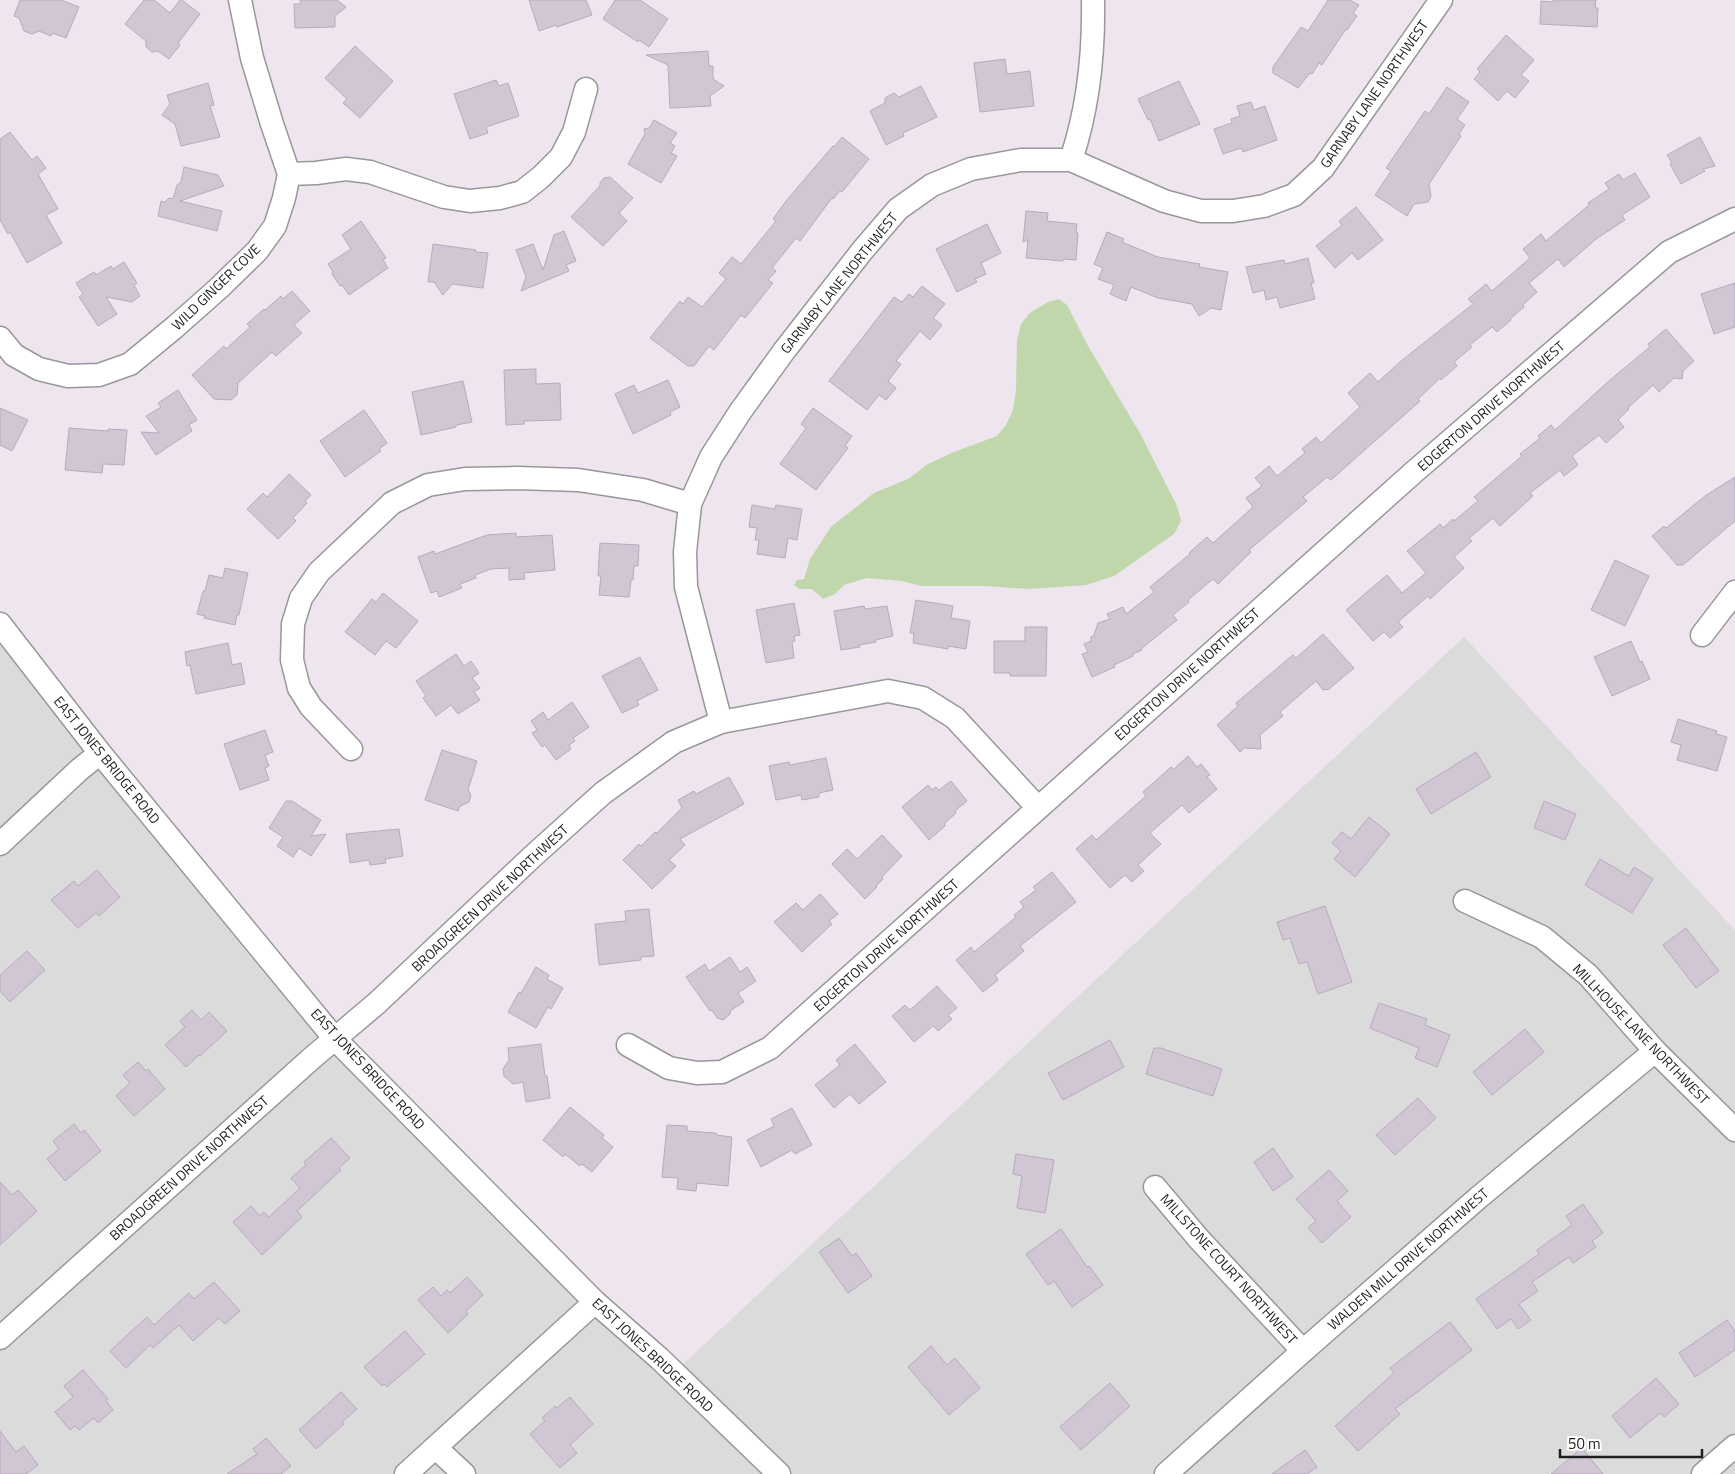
<svg xmlns="http://www.w3.org/2000/svg" width="1735" height="1474" font-family="'Titillium Web',sans-serif">
<rect width="100%" height="100%" fill="#eee5ee"/>
<polygon fill="#dcdbdc" points="0,624 335,1039 595,1302 682,1365 1464,637 1735,930 1735,1474 0,1474"/>
<polygon fill="#bfd7aa" points="1059,299 1067,305 1088,346 1141,435 1177,506 1181,521 1174,534 1114,576 1086,585 1029,589 986,586 922,586 902,581 867,578 844,585 835,594 823,599 812,589 799,589 794,585 797,580 804,579 810,559 831,527 874,493 908,479 928,464 954,452 997,436 1006,425 1013,410 1016,391 1017,340 1021,324 1030,313 1048,302"/>
<g fill="#d1c6d4" stroke="#b9a9be">
<polygon points="20,0 61,0 79,7 66,38 52,33 51,36 39,31 32,34 24,31 19,18 14,16"/>
<polygon points="144,0 154,0 170,13 180,0 182,0 200,14 178,43 180,45 169,59 158,51 152,52 146,47 146,41 125,24"/>
<polygon points="300,0 337,0 346,7 335,16 335,27 295,28 294,4 301,4"/>
<polygon points="529,0 586,0 592,15 557,27 556,25 539,31"/>
<polygon points="615,0 640,0 668,19 649,47 639,40 638,42 603,19"/>
<polygon points="1328,0 1350,0 1359,5 1353,13 1357,16 1347,30 1346,29 1322,65 1319,63 1312,74 1310,73 1298,88 1273,73 1273,67 1301,27 1308,31"/>
<polygon points="1553,0 1596,0 1595,8 1598,8 1597,27 1540,24 1541,1 1553,2"/>
<polygon points="1506,35 1534,60 1521,75 1529,81 1515,98 1507,91 1498,101 1474,79 1480,72 1477,69"/>
<polygon points="355,46 393,81 360,118 343,103 347,99 325,78"/>
<polygon points="708,51 709,66 713,66 713,79 724,86 710,96 711,106 670,108 668,65 646,55"/>
<polygon points="1005,59 1007,74 1030,71 1034,106 980,112 974,63"/>
<polygon points="496,80 499,86 508,83 519,116 486,127 488,133 470,139 454,94"/>
<polygon points="1179,81 1200,124 1159,141 1150,119 1148,120 1138,99"/>
<polygon points="208,83 214,105 210,106 220,137 181,146 175,124 162,115 170,104 167,95"/>
<polygon points="921,86 937,117 903,133 904,136 886,145 870,111 885,103 885,98 894,93 899,97"/>
<polygon points="1447,87 1469,102 1457,119 1465,125 1459,134 1461,136 1429,184 1431,196 1428,202 1414,204 1407,216 1375,195 1391,171 1386,168 1425,111 1429,114"/>
<polygon points="1251,102 1254,110 1265,106 1277,140 1243,152 1241,148 1223,154 1214,129 1232,123 1231,119 1240,116 1237,106"/>
<polygon points="654,120 677,133 670,143 675,146 671,153 677,156 661,183 628,164 645,134 644,129 649,128"/>
<polygon points="10,132 32,160 37,156 46,168 38,174 58,209 46,215 62,243 27,263 10,232 8,234 0,220 0,139"/>
<polygon points="842,137 869,159 842,192 840,191 833,199 832,198 800,241 796,238 772,268 776,271 768,280 773,283 745,318 741,315 714,350 709,346 694,366 688,366 650,338 680,301 683,304 688,297 702,307 726,279 719,273 732,257 741,264 776,221 773,219 786,201 833,146 834,147"/>
<polygon points="1700,137 1715,166 1703,169 1705,171 1681,184 1670,164 1672,163 1667,155"/>
<polygon points="184,167 218,175 224,186 180,201 222,211 217,231 158,216 161,201 165,202 169,198 173,199 177,185 181,182"/>
<polygon points="1635,173 1650,197 1622,215 1625,220 1596,239 1564,267 1558,259 1529,283 1537,292 1523,305 1524,307 1510,319 1511,320 1497,332 1492,327 1470,345 1472,347 1454,362 1457,366 1441,380 1440,378 1418,399 1420,401 1331,480 1327,477 1303,497 1307,501 1249,550 1251,552 1218,584 1213,579 1188,600 1189,602 1173,615 1177,620 1141,649 1142,650 1133,654 1133,656 1114,665 1115,667 1092,677 1082,654 1088,652 1084,644 1091,641 1091,637 1094,635 1098,623 1110,619 1107,614 1123,607 1126,614 1154,592 1150,587 1190,554 1189,553 1207,537 1213,543 1253,507 1246,498 1262,486 1255,478 1269,466 1277,476 1305,453 1302,449 1316,437 1321,443 1360,407 1348,393 1370,373 1378,382 1401,361 1473,304 1468,299 1486,284 1492,291 1530,258 1523,249 1541,234 1546,241 1589,205 1588,203 1609,189 1605,183 1619,174 1623,180"/>
<polygon points="610,177 633,198 619,213 627,221 603,246 571,217 600,186 600,183 604,178"/>
<polygon points="1356,207 1383,240 1358,260 1352,253 1335,268 1316,246 1342,225 1339,221"/>
<polygon points="1026,211 1048,213 1047,221 1077,224 1076,233 1078,233 1076,260 1063,259 1063,261 1026,258 1028,240 1023,242"/>
<polygon points="361,221 386,258 383,260 388,268 349,295 342,285 340,286 332,274 333,272 328,264 351,249 342,235"/>
<polygon points="987,224 1001,253 981,263 986,274 975,279 977,282 957,292 936,249"/>
<polygon points="564,231 576,261 566,265 569,271 521,291 526,277 516,250 533,244 543,270 554,235"/>
<polygon points="1107,232 1124,239 1122,242 1158,257 1200,264 1199,267 1228,272 1221,310 1211,308 1199,316 1192,304 1158,298 1131,287 1126,301 1110,294 1114,285 1098,279 1103,268 1094,264"/>
<polygon points="433,244 476,250 475,252 488,253 483,288 452,284 443,295 434,282 428,282"/>
<polygon points="1308,258 1314,283 1311,283 1315,299 1280,308 1277,297 1266,300 1264,290 1253,293 1246,267 1284,260 1285,264"/>
<polygon points="124,262 137,283 134,285 140,296 132,302 106,297 117,314 98,326 79,297 83,294 76,283 94,272 96,275 111,266 113,269"/>
<polygon points="1735,283 1735,327 1714,334 1701,294"/>
<polygon points="922,286 945,304 933,318 942,325 930,340 920,331 896,361 901,364 888,381 896,388 886,400 879,395 867,410 829,381 894,297 902,302 909,294 913,297"/>
<polygon points="292,291 310,311 294,325 302,333 276,356 272,352 238,383 237,395 231,400 214,399 192,375 224,346 226,349 250,327 247,324 264,309 265,310 281,296 283,299"/>
<polygon points="1666,329 1694,361 1683,371 1682,379 1674,378 1659,392 1653,385 1628,408 1629,409 1618,420 1624,427 1606,443 1599,435 1572,456 1578,465 1564,476 1560,470 1530,493 1533,496 1500,526 1493,518 1469,538 1472,541 1454,557 1464,568 1430,599 1428,596 1398,622 1403,627 1390,638 1384,632 1373,641 1346,610 1387,575 1402,593 1426,573 1407,551 1440,524 1443,528 1453,519 1454,521 1478,501 1474,497 1522,456 1520,454 1540,438 1538,436 1551,425 1555,430 1610,380 1650,347 1648,344"/>
<polygon points="536,369 536,384 560,383 561,420 524,421 524,424 506,425 504,370"/>
<polygon points="668,380 680,407 670,412 671,415 633,434 615,394 634,385 638,393"/>
<polygon points="463,381 472,422 456,425 456,427 421,435 412,392"/>
<polygon points="178,390 197,420 189,425 192,431 156,455 141,432 159,433 146,416 161,407 158,403"/>
<polygon points="0,408 28,420 12,451 0,445"/>
<polygon points="813,408 852,436 845,446 848,448 816,490 780,464 806,428 801,424"/>
<polygon points="364,410 387,443 379,449 381,451 345,477 320,441"/>
<polygon points="69,428 108,431 108,429 127,430 124,465 103,464 102,473 65,470"/>
<polygon points="289,474 311,495 305,501 307,503 293,518 296,521 278,539 247,509 263,493 267,497"/>
<polygon points="1735,477 1735,521 1683,565 1677,565 1652,536 1664,526 1666,528 1705,496"/>
<polygon points="752,505 775,509 776,505 802,509 797,540 788,538 785,558 757,554 759,540 755,540 757,528 749,527"/>
<polygon points="516,533 516,537 552,535 555,570 524,573 525,579 509,580 509,568 491,569 475,575 476,578 460,584 462,588 439,597 437,591 431,593 418,557 434,551 435,554 487,535"/>
<polygon points="600,543 639,545 638,566 634,566 633,580 631,580 629,597 599,595 601,576 598,576"/>
<polygon points="1615,560 1649,576 1625,626 1591,610"/>
<polygon points="225,568 248,573 239,615 237,615 235,625 204,618 205,616 197,614 203,591 205,591 209,575 223,578"/>
<polygon points="383,593 418,621 396,648 386,641 375,655 345,632 372,599 376,602"/>
<polygon points="916,600 953,606 951,618 970,621 966,649 948,646 948,649 913,643 914,633 910,633"/>
<polygon points="794,603 800,635 794,636 795,641 792,642 794,658 766,663 756,610"/>
<polygon points="864,606 865,609 887,606 893,636 875,640 876,642 859,645 860,647 841,650 834,611"/>
<polygon points="1025,627 1047,627 1046,676 1010,676 1010,673 994,673 994,641 1025,641"/>
<polygon points="1323,634 1354,668 1329,689 1323,690 1316,681 1280,712 1283,716 1260,735 1261,749 1244,748 1240,752 1217,725 1238,706 1236,703 1293,655 1296,658"/>
<polygon points="1631,641 1640,662 1642,661 1650,679 1612,696 1594,657"/>
<polygon points="228,643 232,665 241,663 245,684 196,694 190,665 187,666 185,652"/>
<polygon points="456,654 464,666 471,661 479,673 472,678 480,688 474,692 480,700 458,714 451,705 436,716 423,698 426,696 416,681"/>
<polygon points="640,657 658,690 637,701 639,705 622,713 602,676"/>
<polygon points="572,702 589,727 573,738 575,741 569,745 571,749 556,760 545,745 542,747 532,733 537,730 531,721 543,712 548,720"/>
<polygon points="1678,719 1717,731 1716,734 1727,737 1717,771 1677,760 1681,745 1671,742"/>
<polygon points="265,730 273,752 265,755 269,766 265,768 269,780 240,790 224,744"/>
<polygon points="442,750 477,761 468,790 471,795 469,802 460,806 458,811 425,800"/>
<polygon points="1476,752 1491,777 1431,814 1416,789"/>
<polygon points="1188,756 1197,767 1201,764 1210,775 1207,777 1217,789 1189,813 1182,805 1150,833 1161,844 1138,865 1144,871 1132,882 1125,875 1110,888 1076,849 1092,835 1096,840 1146,796 1143,792 1171,767 1174,769"/>
<polygon points="826,758 833,790 819,793 819,797 802,800 801,795 776,800 769,766 789,762 790,765"/>
<polygon points="729,777 744,804 680,839 685,845 669,860 676,866 652,889 623,860 639,844 641,846 655,832 657,833 682,808 678,800 694,791 696,794"/>
<polygon points="951,781 967,801 955,811 956,813 944,824 945,826 929,840 902,807 928,785 932,790 936,787 939,790"/>
<polygon points="286,801 292,801 321,820 311,836 326,834 311,856 299,848 293,857 277,846 283,837 269,828"/>
<polygon points="1544,801 1576,814 1565,840 1534,828"/>
<polygon points="1369,817 1390,834 1355,877 1334,859 1341,851 1332,843 1342,832 1351,839"/>
<polygon points="399,829 403,856 385,859 386,863 370,865 369,860 350,863 346,834"/>
<polygon points="882,835 902,856 882,877 883,879 876,886 877,887 865,899 832,864 847,849 857,859"/>
<polygon points="1600,859 1629,876 1634,867 1653,879 1632,913 1585,885"/>
<polygon points="97,870 120,897 99,916 96,913 78,928 51,900 74,881 78,886"/>
<polygon points="1052,872 1076,902 1020,946 1024,951 995,975 998,980 983,992 956,960 971,947 974,952 1016,917 1014,915 1024,907 1020,902 1036,890 1033,887"/>
<polygon points="820,894 838,914 829,921 832,924 802,952 774,922 796,903 803,910"/>
<polygon points="1325,906 1352,982 1318,994 1307,962 1299,964 1290,938 1283,940 1277,922"/>
<polygon points="649,909 654,956 641,957 641,960 599,965 595,924 626,921 625,911"/>
<polygon points="1686,928 1719,971 1696,988 1663,945"/>
<polygon points="27,951 45,970 10,1002 0,991 0,975"/>
<polygon points="730,957 740,972 747,967 756,981 738,993 744,1002 731,1010 730,1014 723,1020 717,1018 712,1010 710,1011 686,977 705,964 709,971"/>
<polygon points="536,967 549,975 547,979 563,988 551,1009 548,1007 536,1028 508,1012 519,992 521,993"/>
<polygon points="937,986 957,1008 948,1015 952,1019 938,1031 933,1026 914,1042 892,1016 905,1005 910,1010"/>
<polygon points="1379,1003 1427,1019 1425,1025 1450,1035 1437,1067 1415,1058 1419,1048 1370,1028"/>
<polygon points="192,1010 201,1020 209,1012 227,1031 200,1056 199,1055 186,1067 165,1045 185,1027 180,1021"/>
<polygon points="1525,1029 1544,1052 1492,1095 1473,1072"/>
<polygon points="1110,1040 1124,1067 1063,1100 1048,1073"/>
<polygon points="541,1044 545,1076 547,1076 550,1098 526,1102 523,1082 513,1084 504,1076 503,1069 509,1060 508,1048"/>
<polygon points="855,1044 886,1082 859,1104 850,1094 834,1108 815,1085 840,1065 836,1060"/>
<polygon points="1154,1048 1161,1048 1222,1069 1213,1096 1146,1074"/>
<polygon points="138,1062 146,1071 148,1069 165,1089 134,1116 116,1096 130,1083 123,1075"/>
<polygon points="1418,1098 1436,1118 1395,1155 1376,1135"/>
<polygon points="570,1107 604,1135 602,1138 613,1147 592,1172 582,1164 580,1166 565,1154 563,1157 543,1140"/>
<polygon points="792,1108 812,1145 795,1154 792,1150 761,1167 747,1140 774,1126 771,1119"/>
<polygon points="74,1124 81,1133 84,1130 101,1151 65,1181 47,1159 59,1149 53,1141"/>
<polygon points="667,1125 687,1126 687,1131 716,1133 716,1135 732,1137 728,1186 697,1183 696,1191 677,1189 678,1178 662,1177"/>
<polygon points="331,1138 350,1158 339,1168 341,1170 297,1211 302,1217 262,1255 233,1222 251,1206 260,1216 264,1212 269,1217 300,1188 291,1178 306,1165 304,1162"/>
<polygon points="1273,1148 1293,1177 1273,1191 1254,1162"/>
<polygon points="1016,1154 1054,1160 1045,1213 1017,1208 1022,1176 1013,1174"/>
<polygon points="1329,1170 1348,1191 1337,1201 1351,1217 1322,1243 1308,1228 1316,1221 1296,1199"/>
<polygon points="0,1182 12,1195 18,1190 37,1211 0,1245"/>
<polygon points="1583,1204 1603,1233 1592,1241 1596,1247 1573,1263 1569,1257 1532,1282 1538,1291 1519,1304 1531,1320 1518,1329 1511,1319 1497,1329 1476,1299 1539,1254 1537,1250 1572,1225 1566,1216"/>
<polygon points="1061,1229 1087,1267 1089,1266 1103,1285 1072,1307 1054,1281 1048,1285 1026,1254"/>
<polygon points="839,1238 852,1256 856,1253 872,1276 848,1293 819,1252"/>
<polygon points="467,1277 483,1295 466,1311 468,1314 448,1333 418,1300 433,1287 441,1296 447,1290 450,1293"/>
<polygon points="214,1282 240,1311 225,1324 219,1318 193,1341 179,1325 153,1348 150,1345 126,1368 110,1351 147,1317 154,1325 189,1293 194,1299"/>
<polygon points="1727,1320 1735,1331 1735,1350 1695,1377 1679,1353"/>
<polygon points="1450,1322 1472,1350 1395,1409 1400,1414 1358,1451 1335,1426 1394,1373 1390,1368"/>
<polygon points="405,1331 425,1354 387,1387 384,1384 382,1386 364,1367"/>
<polygon points="931,1346 947,1365 955,1358 980,1388 949,1415 908,1367"/>
<polygon points="83,1370 108,1399 106,1401 113,1410 98,1423 94,1418 79,1430 75,1426 70,1430 55,1412 73,1397 64,1386"/>
<polygon points="1656,1378 1679,1404 1664,1417 1660,1413 1630,1438 1612,1416"/>
<polygon points="1110,1383 1130,1406 1081,1450 1060,1427"/>
<polygon points="341,1392 357,1409 342,1422 344,1424 316,1449 299,1430"/>
<polygon points="570,1397 593,1424 570,1445 577,1453 560,1468 530,1434 545,1421 542,1418 555,1406 557,1408"/>
<polygon points="0,1431 16,1452 24,1446 38,1465 26,1474 0,1474"/>
<polygon points="266,1438 291,1466 281,1474 227,1474 257,1454 253,1449"/>
<polygon points="1582,1448 1603,1474 1551,1474"/>
<polygon points="1305,1450 1317,1467 1307,1474 1272,1474"/>
</g>
<g fill="none" stroke-linecap="round" stroke-linejoin="round">
<defs>
<g id="minor">
<path d="M1071,160C1088,109 1094,54 1093,0"/>
<polyline points="289,174 316,173 346,169 370,172 444,197 470,201 500,198 522,192 541,177 561,157 574,132 586,89"/>
<polyline points="0,338 14,355 39,369 68,376 99,375 130,364 175,327 219,288 257,251 275,226 284,198 289,174 272,124 252,58 240,0"/>
<polyline points="0,624 100,753 335,1039 595,1302 660,1359 779,1474"/>
<polyline points="1702,635 1735,592"/>
<polyline points="721,722 686,587 685,552 690,504 711,457 740,412 784,351 862,251 898,209 932,185 971,169 1021,160 1071,160 1164,201 1201,211 1233,211 1264,206 1294,195 1323,168 1441,0"/>
<polyline points="351,749 311,707 299,688 292,660 293,624 301,598 319,572 392,503 428,485 465,479 517,478 578,480 643,490 690,504"/>
<polyline points="0,844 79,770 100,753"/>
<polyline points="1465,901 1542,937 1588,975 1655,1051 1735,1130"/>
<polyline points="628,1045 669,1068 697,1073 722,1072 770,1048 1414,472 1669,252 1735,219"/>
<polyline points="1155,1187 1198,1238 1303,1351"/>
<polyline points="0,1338 312,1058 377,1003 533,856 603,793 674,742 721,722 888,691 923,698 955,718 1038,808"/>
<polyline points="436,1448 464,1474"/>
<polyline points="406,1474 595,1302"/>
<polyline points="1166,1474 1303,1351 1478,1198 1655,1051"/>
<polyline points="1703,1474 1735,1446"/>
</g>
</defs>
<use href="#minor" stroke="#989898" stroke-width="25"/>
<use href="#minor" stroke="#fff" stroke-width="22"/>
</g>
<g text-anchor="middle" stroke-width="4.5" stroke-linejoin="round" paint-order="stroke">
<g font-size="14" fill="#1e1e1e" stroke="#fff">
<text transform="translate(1374 94) rotate(-55)" y="5">GARNABY LANE NORTHWEST</text>
<text transform="translate(839 283) rotate(-51)" y="5">GARNABY LANE NORTHWEST</text>
<text transform="translate(216 287) rotate(-44)" y="5">WILD GINGER COVE</text>
<text transform="translate(1491 406) rotate(-41)" y="5">EDGERTON DRIVE NORTHWEST</text>
<text transform="translate(1187 674) rotate(-42)" y="5">EDGERTON DRIVE NORTHWEST</text>
<text transform="translate(107 760) rotate(51)" y="5">EAST JONES BRIDGE ROAD</text>
<text transform="translate(490 898) rotate(-43)" y="5">BROADGREEN DRIVE NORTHWEST</text>
<text transform="translate(886 945) rotate(-42)" y="5">EDGERTON DRIVE NORTHWEST</text>
<text transform="translate(1641 1034) rotate(46)" y="5">MILLHOUSE LANE NORTHWEST</text>
<text transform="translate(368 1069) rotate(47)" y="5">EAST JONES BRIDGE ROAD</text>
<text transform="translate(189 1168) rotate(-42)" y="5">BROADGREEN DRIVE NORTHWEST</text>
<text transform="translate(1408 1259) rotate(-41)" y="5">WALDEN MILL DRIVE NORTHWEST</text>
<text transform="translate(1229 1269) rotate(48)" y="5">MILLSTONE COURT NORTHWEST</text>
<text transform="translate(653 1355) rotate(43)" y="5">EAST JONES BRIDGE ROAD</text>
</g>
</g>
<path d="M1560 1449v8h142v-8" fill="none" stroke="#1e1e1e" stroke-width="2.5"/>
<text x="1568" y="1449" font-size="15" fill="#1e1e1e" stroke="#ffffff" stroke-width="4" paint-order="stroke">50 m</text>
</svg>
